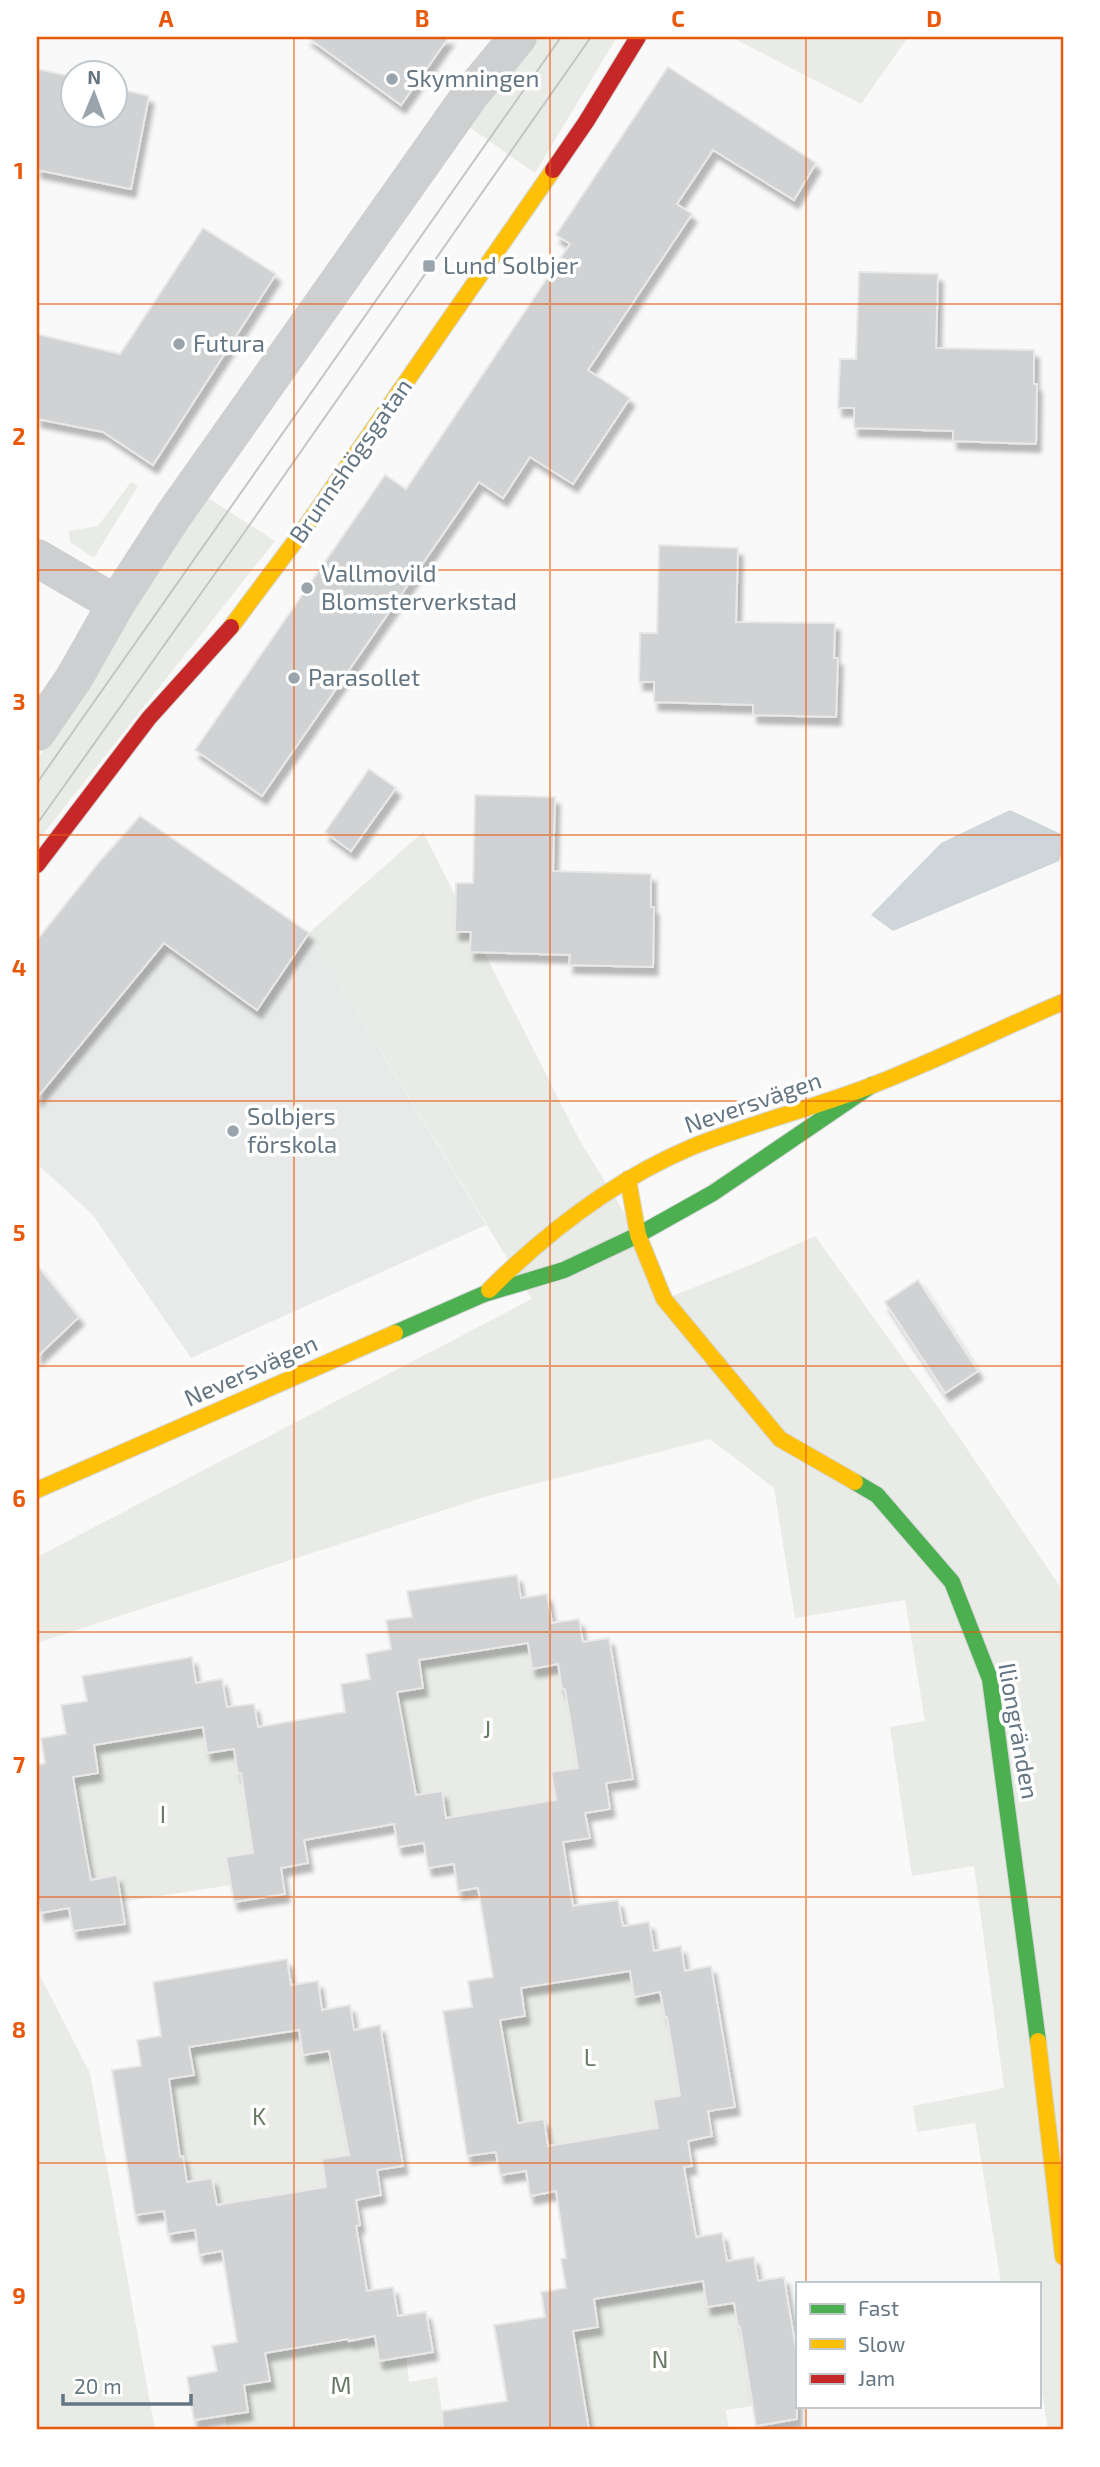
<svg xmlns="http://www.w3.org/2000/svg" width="1100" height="2467" font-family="'Exo 2',sans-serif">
<defs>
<filter id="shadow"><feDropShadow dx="4.5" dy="8" stdDeviation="2" flood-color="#0004"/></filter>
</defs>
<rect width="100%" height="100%" fill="#f9f9f9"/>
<polygon fill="#e8e9e9" points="309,933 486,1225 191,1358 92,1214 37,1164 37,1098 164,943 257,1010"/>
<g fill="#e8ebe6">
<polygon points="526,37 617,37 535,173 462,122"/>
<polygon points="731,37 908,37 861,104"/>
<polygon points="131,482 138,486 94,558 70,542 69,531 98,526"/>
<polygon points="202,494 275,541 37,842 37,759 88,687"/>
<polygon points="423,832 580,1141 638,1235 665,1299 748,1266 815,1236 957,1434 1063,1591 1063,2430 1048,2430 1039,2373 1039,2283 1001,2283 975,2123 917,2132 913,2106 1004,2088 974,1866 912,1876 890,1727 925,1721 905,1600 795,1618 774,1488 710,1439 484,1497 37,1643 37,1557 532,1299 309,933"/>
<polygon points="528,1643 532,1668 558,1664 590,1685 578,1768 551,1772 556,1800 446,1818 441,1791 416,1795 412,1769 386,1774 402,1719 397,1692 423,1688 419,1660"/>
<polygon points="203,1727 234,1749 238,1774 265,1769 253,1853 226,1857 231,1885 121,1902 117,1875 91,1880 87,1854 61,1858 73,1777 98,1773 94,1745"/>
<polygon points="37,1970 90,2073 155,2430 37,2430"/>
<polygon points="630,1971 634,1996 660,1992 665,2017 692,2013 680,2096 653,2101 658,2128 548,2146 544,2119 518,2123 514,2097 488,2102 500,2020 525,2016 521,1988"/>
<polygon points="299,2030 303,2056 329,2051 333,2076 361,2071 345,2130 348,2155 322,2160 326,2187 217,2205 213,2178 187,2182 182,2156 156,2161 168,2080 193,2075 189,2047"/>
<polygon points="703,2281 734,2303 738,2327 765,2323 753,2406 726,2410 729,2430 590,2430 587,2408 561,2412 573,2331 594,2299"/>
<polygon points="375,2336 379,2361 406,2356 409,2382 437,2377 445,2430 227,2430 225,2416 249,2412 245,2385 269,2381 266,2352"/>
</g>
<polygon fill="#ced6d9" points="1010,810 1063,835 1063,847 1059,861 893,931 871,915 941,843"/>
<g fill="#d0d2d3" stroke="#e8e8e8" stroke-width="2" fill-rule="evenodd" filter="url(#shadow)">
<polygon points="307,37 449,37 401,105"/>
<polygon points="668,67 816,163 794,200 713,150 677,204 692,214 588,370 630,398 573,484 530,457 503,498 479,482 262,796 195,750 385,475 406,489 570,244 556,235"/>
<polygon points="37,69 74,77 74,116 116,116 116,88 149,96 131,189 37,170"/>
<polygon points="203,228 276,274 153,465 103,432 37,419 37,334 120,354"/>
<polygon points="859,272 938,274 936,348 1034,350 1034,384 1037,384 1036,444 953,441 953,431 854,428 854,408 838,408 840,359 856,359"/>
<polygon points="659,545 738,548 736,622 835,623 834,658 838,658 836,717 753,715 753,705 654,702 654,682 639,682 640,633 657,633"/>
<polygon points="369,769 396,788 351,851 325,832"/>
<polygon points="475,795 555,797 553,871 651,874 651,907 654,907 653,967 569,965 570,955 470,952 471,932 455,932 456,883 473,883"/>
<polygon points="140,816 309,933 257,1010 164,943 37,1098 37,940 100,861"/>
<polygon points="37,1265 79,1317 37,1357"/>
<polygon points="918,1280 978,1371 945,1393 885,1302"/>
<path d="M517,1575L521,1598L547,1594L552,1623L579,1619L583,1642L609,1638L633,1779L606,1783L610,1809L585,1813L590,1838L563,1842L573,1906L618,1900L623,1926L649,1922L654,1951L681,1946L685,1971L711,1966L735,2107L708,2111L712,2136L688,2141L692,2166L684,2167L696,2237L722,2233L727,2261L754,2257L758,2281L784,2277L797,2355V2419L756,2426L740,2327H738L734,2303L707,2307L703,2281L594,2299L598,2327L573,2331L589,2430H443L442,2411L507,2401L494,2325L545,2317L541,2292L566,2288L561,2259L566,2258L556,2191L530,2196L526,2171L500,2175L496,2152L467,2156L443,2011L472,2007L468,1981L493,1977L478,1888L458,1891L454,1864L428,1868L424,1843L398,1847L394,1824L304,1840L308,1863L281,1868L285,1894L234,1902L226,1857L253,1853L241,1773L238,1774L234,1749L207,1753L203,1727L94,1745L98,1773L73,1777L86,1854L91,1880L117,1875L125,1924L73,1931L69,1908L40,1913L37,1896V1765L45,1763L41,1738L66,1734L61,1705L87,1701L82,1676L192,1657L196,1683L222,1679L227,1707L254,1704L258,1727L345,1712L341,1684L370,1679L366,1654L391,1649L386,1620L412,1617L407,1591ZM528,1643L532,1669L558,1664L562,1689H565L578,1768L551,1772L556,1800L446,1818L442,1791L416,1795L397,1692L423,1688L419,1660ZM630,1971L634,1997L660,1992L665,2017H667L680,2096L653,2100L658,2128L548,2146L544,2119L518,2123L500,2020L525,2016L521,1988Z"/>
<path d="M287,1959L291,1985L318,1981L322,2010L350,2005L354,2030L380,2025L403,2166L377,2170L381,2195L356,2200L360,2225L356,2226L367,2291L393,2287L398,2316L426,2312L433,2352L379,2361L375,2336L349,2341L348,2339L265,2353L270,2381L244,2385L248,2412L194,2420L187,2377L217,2371L212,2346L237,2342L222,2251L199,2255L195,2230L168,2234L164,2211L135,2215L112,2070L141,2066L137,2040L161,2036L153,1982ZM299,2030L303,2055L329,2051L349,2155L322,2159L326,2187L217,2205L212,2178L187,2182L183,2156L180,2157L169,2079L194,2075L189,2047Z"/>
</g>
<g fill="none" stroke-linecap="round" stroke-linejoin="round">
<defs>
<g id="fast">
<polyline points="395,1333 484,1294 564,1270 638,1235 713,1193 872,1085"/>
<polyline points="855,1482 877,1495 952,1582 990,1679 1038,2041"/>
</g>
<g id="slow">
<polyline points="231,627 302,532 553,170"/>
<polyline points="628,1179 638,1235 664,1299 780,1439 855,1482"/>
<path d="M489,1290C548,1231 614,1180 692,1147C751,1123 814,1108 873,1085C937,1060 1000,1029 1063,1002"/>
<polyline points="37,1490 395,1333"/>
<polyline points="1038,2041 1063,2257"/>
</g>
<g id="jam">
<polyline points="553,170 586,122 638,37"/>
<polyline points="37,865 149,718 231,627"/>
</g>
</defs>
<use href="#fast" stroke="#d5d6d7" stroke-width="18"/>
<use href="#slow" stroke="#d5d6d7" stroke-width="18"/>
<use href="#jam" stroke="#d5d6d7" stroke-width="18"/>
<g stroke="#cecfd0" stroke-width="38">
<polyline points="37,558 116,604"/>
<polyline points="37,732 74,678 116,604 173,516 470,95 518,37"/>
</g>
<use href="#fast" stroke="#4caf50" stroke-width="16"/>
<use href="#slow" stroke="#ffc107" stroke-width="16"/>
<use href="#jam" stroke="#c62828" stroke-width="16"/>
<g stroke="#c3c5c6" stroke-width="2">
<polyline points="37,783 561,37"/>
<polyline points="37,824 246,530 591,37"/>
</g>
</g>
<path fill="none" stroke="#e8590c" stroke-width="2" stroke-opacity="0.55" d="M294,37V2430M550,37V2430M806,37V2283M37,304H1063M37,570H1063M37,835H1063M37,1101H1063M37,1366H1063M37,1632H1063M37,1897H1063M37,2163H1063M806,2406V2430"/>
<g fill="#99a4ac" stroke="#fff" stroke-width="2.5">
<circle cx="392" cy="79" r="7"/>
<rect x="422" y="259" width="14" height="14" rx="3.5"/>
<circle cx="179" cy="344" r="7"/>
<circle cx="307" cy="588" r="7"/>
<circle cx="294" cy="678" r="7"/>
<circle cx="233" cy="1131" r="7"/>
</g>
<g text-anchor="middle" stroke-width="7" stroke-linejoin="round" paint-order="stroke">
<g font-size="24" fill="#657683" stroke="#fff" text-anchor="start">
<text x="406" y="87">Skymningen</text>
<text x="443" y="274">Lund Solbjer</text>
<text x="193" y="352">Futura</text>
<text x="321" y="582">Vallmovild<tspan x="321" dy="28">Blomsterverkstad</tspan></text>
<text x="308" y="686">Parasollet</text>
<text x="247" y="1125">Solbjers<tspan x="247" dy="28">förskola</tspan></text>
</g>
<g font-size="24" fill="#657683" stroke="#fff">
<text transform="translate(351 461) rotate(-55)" y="8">Brunnshögsgatan</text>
<text transform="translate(753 1103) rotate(-19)" y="8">Neversvägen</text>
<text transform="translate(251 1371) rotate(-24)" y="8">Neversvägen</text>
<text transform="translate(1018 1731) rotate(80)" y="8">Iliongränden</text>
</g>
<g font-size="24" fill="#687a64" stroke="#fff">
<text x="487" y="1738">J</text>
<text x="163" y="1823">I</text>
<text x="590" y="2066">L</text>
<text x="259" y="2125">K</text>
<text x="660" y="2368">N</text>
<text x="341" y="2394">M</text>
</g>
</g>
<rect width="1100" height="2467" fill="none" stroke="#ffffff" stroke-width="77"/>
<rect x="796" y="2282" width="245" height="126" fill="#ffffff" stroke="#c1c8cd" stroke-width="2"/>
<rect x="810" y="2304" width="35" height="10" fill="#4caf50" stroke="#c1c8cd" stroke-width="2"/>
<text x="858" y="2316" font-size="21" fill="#657683">Fast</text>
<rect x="810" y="2339" width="35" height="10" fill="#ffc107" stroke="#c1c8cd" stroke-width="2"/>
<text x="858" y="2352" font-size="21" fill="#657683">Slow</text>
<rect x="810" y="2374" width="35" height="10" fill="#c62828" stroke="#c1c8cd" stroke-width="2"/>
<text x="858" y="2386" font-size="21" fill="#657683">Jam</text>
<g transform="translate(94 94) rotate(1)"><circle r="33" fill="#ffffff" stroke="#c1c8cd" stroke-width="2"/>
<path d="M0-5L12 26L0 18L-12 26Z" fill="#99a4ac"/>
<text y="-10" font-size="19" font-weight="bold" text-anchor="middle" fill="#657683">N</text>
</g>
<path d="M63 2394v10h128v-10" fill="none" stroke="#657683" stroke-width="3.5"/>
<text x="74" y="2394" font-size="21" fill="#657683" stroke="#ffffff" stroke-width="5" paint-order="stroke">20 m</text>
<rect x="38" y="38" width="1024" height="2390" fill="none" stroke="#e8590c" stroke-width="2.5"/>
<g font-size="23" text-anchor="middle" font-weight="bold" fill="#e8590c">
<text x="166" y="27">A</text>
<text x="422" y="27">B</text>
<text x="678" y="27">C</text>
<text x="934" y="27">D</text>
<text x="19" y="179">1</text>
<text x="19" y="445">2</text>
<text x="19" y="710">3</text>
<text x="19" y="976">4</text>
<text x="19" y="1241">5</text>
<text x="19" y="1507">6</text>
<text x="19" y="1773">7</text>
<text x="19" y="2038">8</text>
<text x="19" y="2304">9</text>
</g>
</svg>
